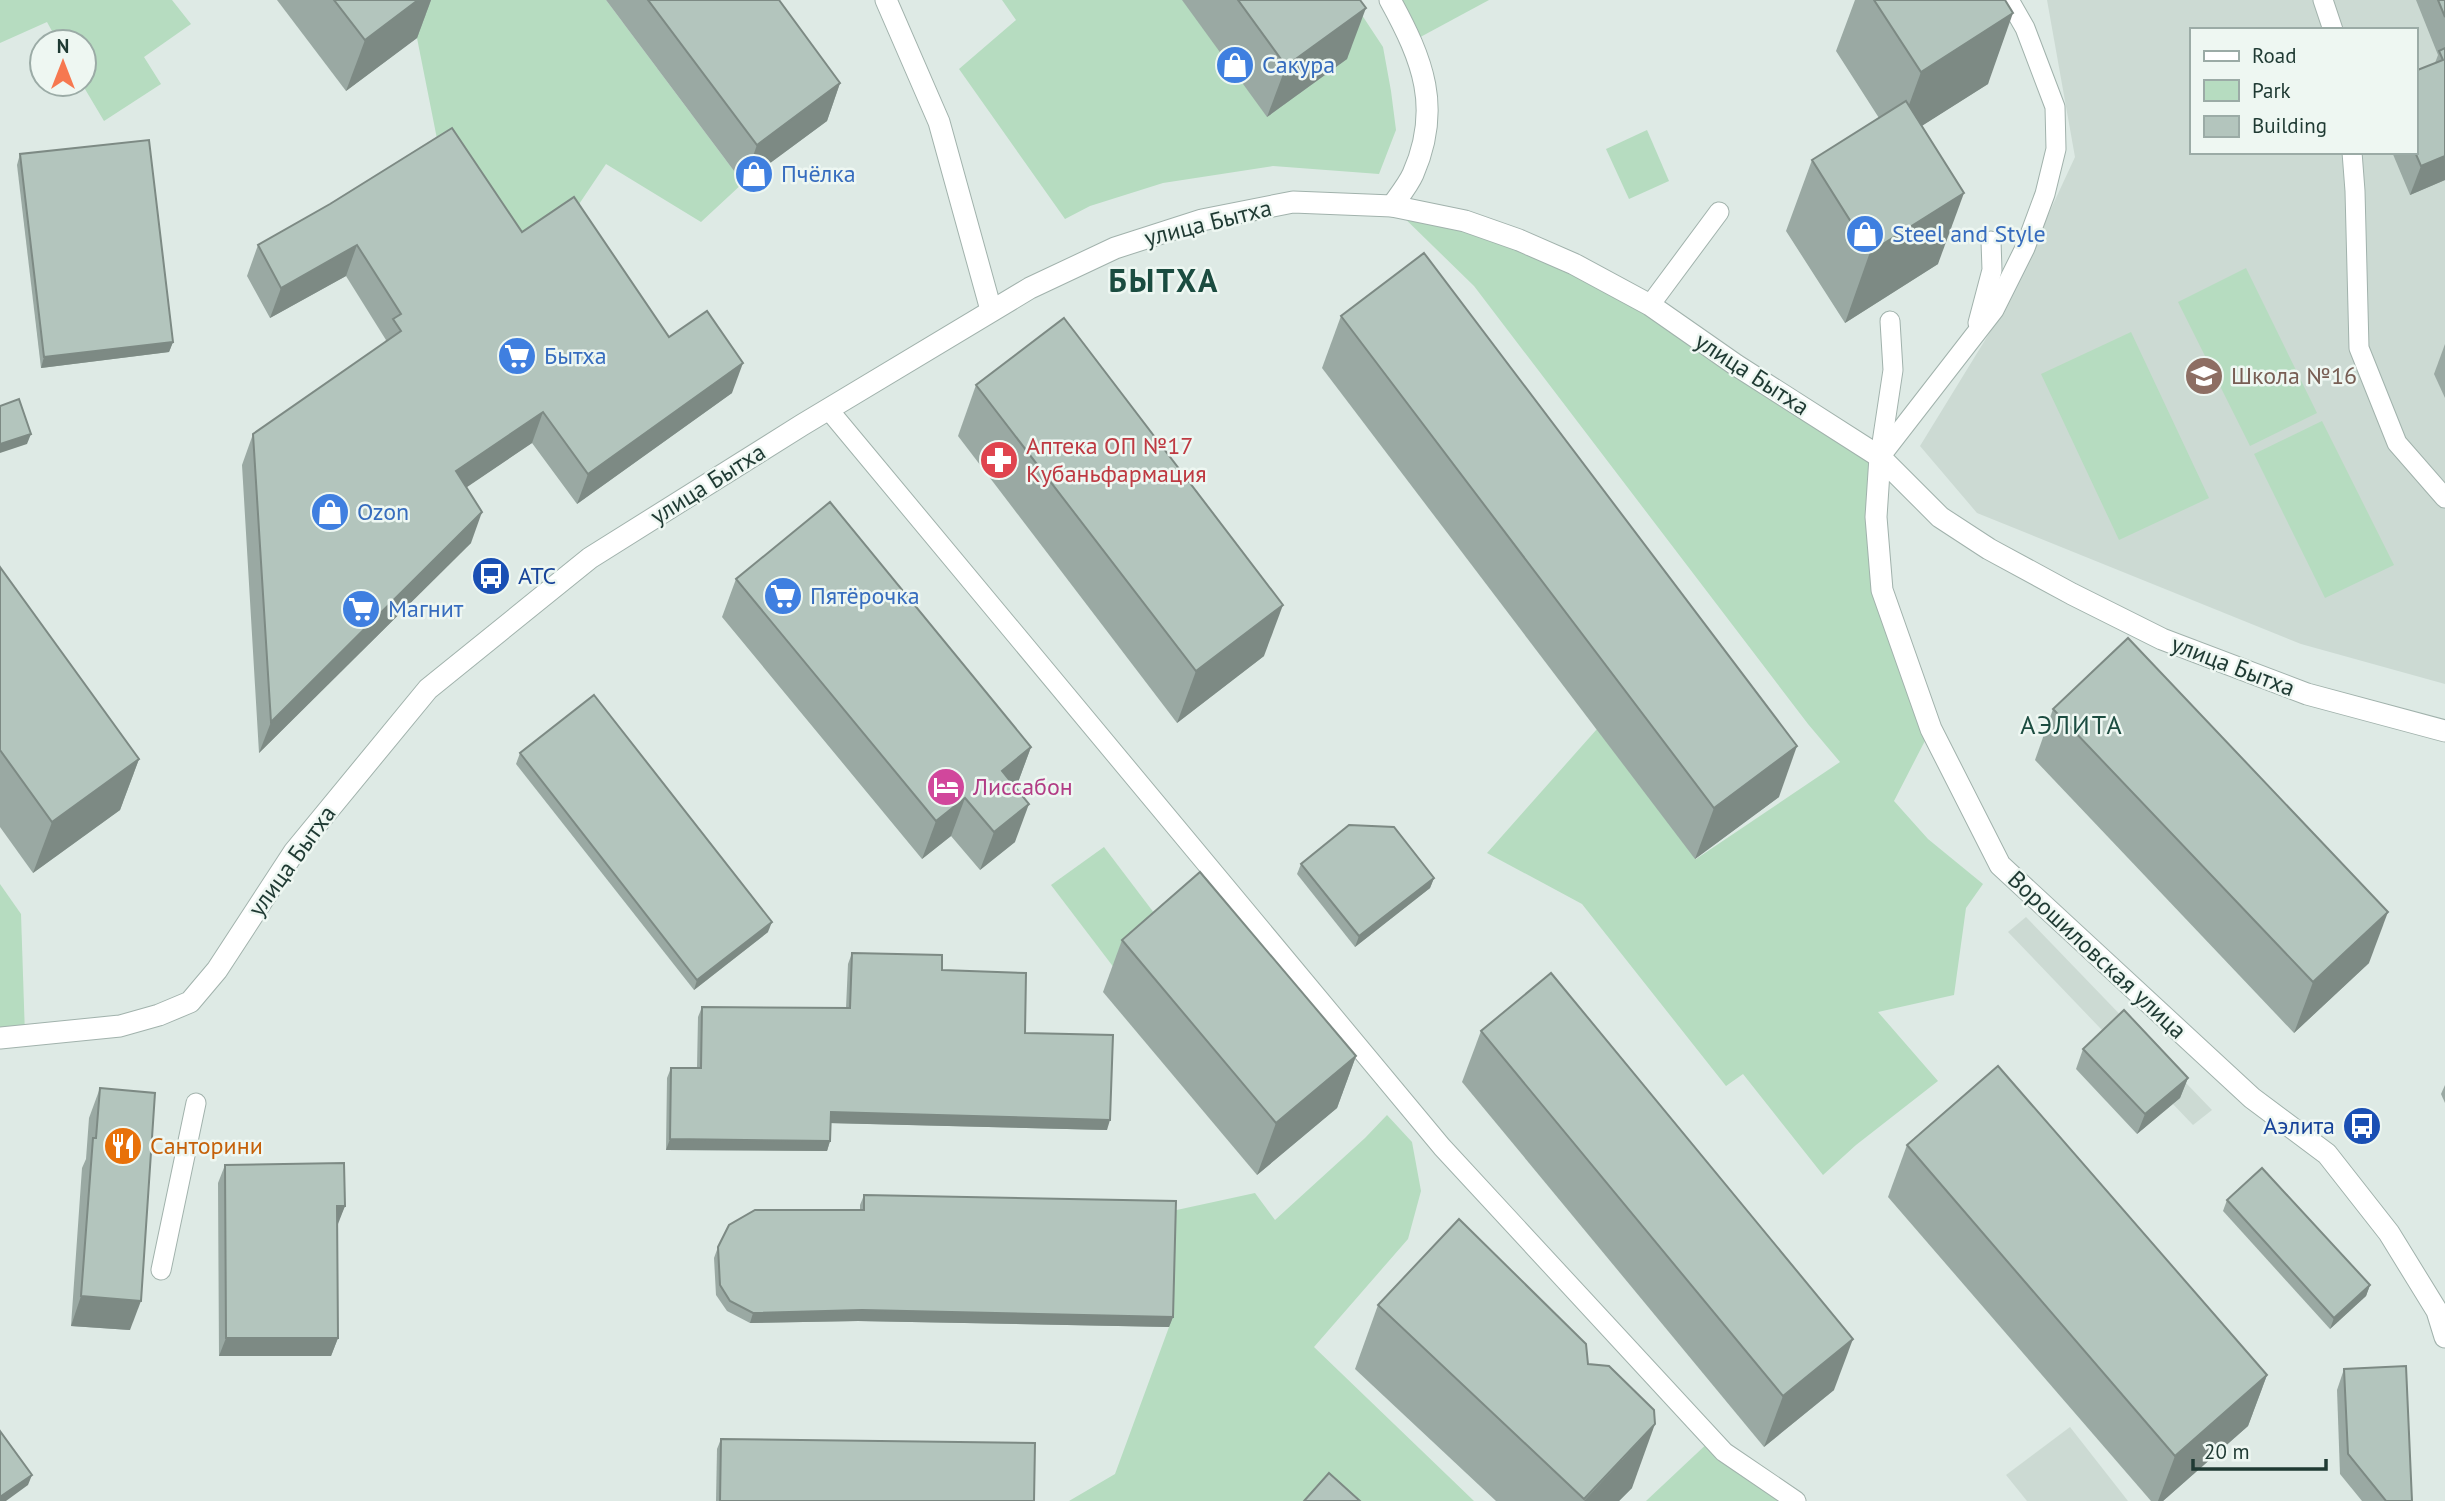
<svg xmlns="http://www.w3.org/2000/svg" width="2445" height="1501" font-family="'PT Sans',sans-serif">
<rect width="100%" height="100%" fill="#deeae5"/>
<g fill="#ccdad3" fill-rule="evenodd">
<path d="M2047,0H2445V684L2301,644L1977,513L1920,446L2006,306L2075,157ZM2191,30H2415V152H2191Z"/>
<polygon points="2026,917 2212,1110 2193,1125 2008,932"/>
<polygon points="2070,1427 2128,1501 2027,1501 2006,1475"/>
</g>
<g fill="#b6dcc0">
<polygon points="0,0 172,0 191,24 144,57 161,84 104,121 82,84 84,42 58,42 47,22 0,43"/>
<polygon points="388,0 606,0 743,183 701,222 606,164 563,228 456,299 441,159 417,38"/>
<polygon points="1002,0 1352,0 1383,47 1391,91 1396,130 1379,174 1273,166 1163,183 1090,206 1065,219 959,69 1016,20"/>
<polygon points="1390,0 1489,0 1413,41"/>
<polygon points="1647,130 1669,181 1629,199 1606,149"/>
<polygon points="1392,206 1574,264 1880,457 1882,590 1931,729 1894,801 1928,839 1983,884 1966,908 1954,995 1878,1012 1938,1081 1856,1145 1823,1175 1743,1074 1726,1086 1582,904 1487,853 1597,729 1696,859 1840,762 1808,724 1474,286"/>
<polygon points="2246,268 2317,413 2250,446 2178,302"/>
<polygon points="2131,332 2209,498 2119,540 2041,374"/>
<polygon points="2322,421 2394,565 2325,598 2254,454"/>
<polygon points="1104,847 1170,934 1121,977 1051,885"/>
<polygon points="0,884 21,914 25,1036 0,1038"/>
<polygon points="1387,1115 1412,1142 1421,1191 1408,1239 1314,1347 1474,1501 1069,1501 1115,1474 1169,1327 1172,1211 1255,1193 1275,1220 1365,1138"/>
<polygon points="1712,1439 1796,1501 1646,1501"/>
</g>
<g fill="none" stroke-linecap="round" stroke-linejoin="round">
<defs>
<g id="service">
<polyline points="2323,0 2333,30"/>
<polyline points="2352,152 2355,191 2359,348 2397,443 2445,498"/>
<polyline points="1650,305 1719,212"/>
<polyline points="1978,323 1992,270 1991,241"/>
<polyline points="828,409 1442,1147 1724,1452 1796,1501"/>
<polyline points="1880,456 1893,370 1890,321"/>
<polyline points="1880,457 1994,310 2025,248 2045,194 2056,149 2055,107 2025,28 2009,0"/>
<polyline points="161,1270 196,1103"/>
</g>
<polyline id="minor" points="886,0 939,122 991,310"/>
<g id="tertiary">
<path d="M1390,0C1423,60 1442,108 1413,174C1408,185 1399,196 1392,206"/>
<polyline points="1880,457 1876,517 1882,590 1931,729 2000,865 2252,1098 2327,1154 2389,1233 2437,1311 2445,1337"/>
<polyline points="0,1038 120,1026 159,1015 190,1002 217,970 294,852 428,689 590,558 802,425 1030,288 1115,248 1202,220 1293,202 1392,206 1465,221 1519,240 1574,264 1650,305 1736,365 1880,457 1940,517 1989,549 2072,594 2162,639 2307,694 2445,731"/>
</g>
</defs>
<use href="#service" stroke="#a1b2ac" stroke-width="21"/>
<use href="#minor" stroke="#a1b2ac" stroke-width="23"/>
<use href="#tertiary" stroke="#a1b2ac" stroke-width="23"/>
<use href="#service" stroke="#fff" stroke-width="19"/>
<use href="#minor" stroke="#fff" stroke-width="21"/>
<use href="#tertiary" stroke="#fff" stroke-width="21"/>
</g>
<g fill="#9aa9a3">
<polygon points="277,0 431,0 417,38 346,91"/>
<polygon points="606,0 779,0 840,83 827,121 743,183"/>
<polygon points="1182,0 1360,0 1347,59 1267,117"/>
<polygon points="1855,0 2005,0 1988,84 1921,126 1938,264 1845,323 1786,231 1812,160 1879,118 1836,51"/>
<polygon points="2416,0 2445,0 2445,180 2410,195 2392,152 2415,152 2435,63 2438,55"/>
<polygon points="20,154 173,342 169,352 41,368 17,165"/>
<polygon points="522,232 669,337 732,393 577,504 532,443 466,487 471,543 259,753 242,465 253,434 385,342 386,340 346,276 270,318 247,276 258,245"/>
<polygon points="1341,316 1779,797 1695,859 1322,368"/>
<polygon points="2445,344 2445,398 2434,374"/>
<polygon points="976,385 1264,656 1177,723 958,436"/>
<polygon points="0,567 139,759 120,810 33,873 0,827"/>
<polygon points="736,579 1031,747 1017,785 1015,787 1015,842 980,870 951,836 922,859 722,617"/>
<polygon points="2053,709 2369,963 2294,1033 2035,760"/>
<polygon points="520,753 768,932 694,990 516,764"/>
<polygon points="1301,864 1434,878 1430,888 1355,947 1297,874"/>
<polygon points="1122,940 1356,1056 1337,1108 1257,1175 1103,992"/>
<polygon points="852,953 942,970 1025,1033 1107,1130 831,1123 830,1141 827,1151 666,1150 667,1078 671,1068 697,1068 698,1017 702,1007 846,1008 848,964"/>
<polygon points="1481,1031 1834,1390 1764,1447 1462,1082"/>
<polygon points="2083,1049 2188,1078 2180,1098 2137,1134 2076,1069"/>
<polygon points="2445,1085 2445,1103 2441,1094"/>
<polygon points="100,1088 130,1330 71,1326 82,1168 86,1159 89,1118"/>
<polygon points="1907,1145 2267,1375 2248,1426 2163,1501 2151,1501 1888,1197"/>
<polygon points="225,1165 345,1206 337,1224 338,1338 331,1356 219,1356 218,1183"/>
<polygon points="864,1195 1173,1317 1169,1327 858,1321 750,1323 727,1311 716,1295 714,1258 718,1247 860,1210 860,1205"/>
<polygon points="2227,1200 2370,1285 2366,1296 2330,1329 2223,1211"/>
<polygon points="1378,1305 1588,1364 1632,1488 1619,1501 1496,1501 1355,1369"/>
<polygon points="2344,1369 2412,1501 2362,1501 2340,1474 2337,1390"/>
<polygon points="721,1439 1034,1501 716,1501 717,1449"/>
</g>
<g fill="#7d8a84">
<polygon points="418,0 431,0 417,38 346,91 365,40"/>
<polygon points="1366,8 1347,59 1267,117 1286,66"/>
<polygon points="2013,13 1988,84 1895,143 1921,72"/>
<polygon points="840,83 827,121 743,183 757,145"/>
<polygon points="2445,156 2445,180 2410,195 2421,166"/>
<polygon points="1964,193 1938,264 1845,323 1870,252"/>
<polygon points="357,245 346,276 270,318 281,288"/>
<polygon points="173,342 169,352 41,368 44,357"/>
<polygon points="743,363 732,393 577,504 588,474"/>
<polygon points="543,412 532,443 445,502 456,471"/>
<polygon points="31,434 27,444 0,453 0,444"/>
<polygon points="482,512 471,543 259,753 271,722"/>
<polygon points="1283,605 1264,656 1177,723 1196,671"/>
<polygon points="1797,746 1779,797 1695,859 1714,808"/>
<polygon points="1031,747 1017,785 989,809 1002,771"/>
<polygon points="139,759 120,810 33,873 52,822"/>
<polygon points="965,798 951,836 922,859 936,821"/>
<polygon points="1029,804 1015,842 980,870 994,832"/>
<polygon points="1434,878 1430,888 1355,947 1359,936"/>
<polygon points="2388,912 2369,963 2294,1033 2313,982"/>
<polygon points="772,922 768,932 694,990 697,980"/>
<polygon points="1356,1056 1337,1108 1257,1175 1276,1123"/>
<polygon points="2188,1078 2180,1098 2137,1134 2145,1114"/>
<polygon points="831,1112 1110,1120 1107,1130 827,1123"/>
<polygon points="670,1139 830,1141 827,1151 666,1150"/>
<polygon points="337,1206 345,1206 338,1224 331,1224"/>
<polygon points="2370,1285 2366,1296 2330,1329 2334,1318"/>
<polygon points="81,1296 141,1301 130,1330 71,1326"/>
<polygon points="862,1310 1173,1317 1169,1327 858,1321 750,1323 753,1313"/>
<polygon points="226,1338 338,1338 331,1356 219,1356"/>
<polygon points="1853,1339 1834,1390 1764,1447 1783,1396"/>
<polygon points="2267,1375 2248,1426 2163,1501 2158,1501 2175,1456"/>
<polygon points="1655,1424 1632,1488 1619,1501 1584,1501"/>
<polygon points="32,1475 28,1485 6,1501 0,1501 0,1497"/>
</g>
<g fill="#b3c5bd" stroke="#7d8a84" stroke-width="2">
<polygon points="334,0 418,0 365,40"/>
<polygon points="648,0 779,0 840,83 757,145"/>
<polygon points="1238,0 1360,0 1366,8 1286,66"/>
<polygon points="1874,0 2005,0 2013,13 1921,72"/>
<polygon points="2438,0 2445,0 2445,17"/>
<polygon points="2445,48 2445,156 2421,166 2415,152 2415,71 2443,60 2439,51"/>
<polygon points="1906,101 1964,193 1870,252 1812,160"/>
<polygon points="452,128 522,232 574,197 669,337 707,311 743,363 588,474 543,412 456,471 482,512 271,722 253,434 401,331 393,319 401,314 357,245 281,288 258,245 330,204"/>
<polygon points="149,140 173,342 44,357 20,154"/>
<polygon points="1424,253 1797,746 1714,808 1341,316"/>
<polygon points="1064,318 1283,605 1196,671 976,385"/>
<polygon points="19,399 31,434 0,444 0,406"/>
<polygon points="830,502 1031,747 1002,771 1029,804 994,832 965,798 936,821 736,579"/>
<polygon points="0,567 139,759 52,822 0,750"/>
<polygon points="2128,638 2388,912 2313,982 2053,709"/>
<polygon points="594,695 772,922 697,980 520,753"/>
<polygon points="1349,825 1394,827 1434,878 1359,936 1301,864"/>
<polygon points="1200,872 1356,1056 1276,1123 1122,940"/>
<polygon points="852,953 942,955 942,970 1026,973 1025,1033 1113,1035 1110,1120 831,1112 830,1141 670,1139 671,1068 701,1068 702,1007 850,1008"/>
<polygon points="1551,973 1853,1339 1783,1396 1481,1031"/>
<polygon points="2124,1010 2188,1078 2145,1114 2083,1049"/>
<polygon points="1998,1066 2267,1375 2175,1456 1907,1145"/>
<polygon points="100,1088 155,1093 141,1301 81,1296 93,1138 96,1138"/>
<polygon points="344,1163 345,1206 337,1206 338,1338 226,1338 225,1165"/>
<polygon points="2262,1168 2370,1285 2334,1318 2227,1200"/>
<polygon points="864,1195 1176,1201 1173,1317 862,1310 753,1313 730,1301 720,1285 718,1247 729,1225 755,1210 864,1210"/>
<polygon points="1459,1219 1586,1344 1588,1364 1609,1366 1654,1410 1655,1424 1584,1499 1378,1305"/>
<polygon points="2406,1366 2412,1501 2386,1501 2348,1454 2344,1369"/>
<polygon points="0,1431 32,1475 0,1497"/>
<polygon points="721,1439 1035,1443 1034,1501 720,1501"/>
<polygon points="1329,1473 1360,1501 1304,1501"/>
</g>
<defs>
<symbol id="shop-disc" viewBox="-11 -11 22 22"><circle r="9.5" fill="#3f7fe0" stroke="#eef7f2"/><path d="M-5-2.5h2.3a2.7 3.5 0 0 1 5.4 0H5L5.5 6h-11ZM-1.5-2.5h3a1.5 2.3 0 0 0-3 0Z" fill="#fff"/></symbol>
<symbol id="supermarket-disc" viewBox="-11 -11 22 22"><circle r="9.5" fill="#3f7fe0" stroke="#eef7f2"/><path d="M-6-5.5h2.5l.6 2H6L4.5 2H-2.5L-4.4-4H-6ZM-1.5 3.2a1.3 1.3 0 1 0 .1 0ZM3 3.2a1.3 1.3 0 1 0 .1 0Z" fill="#fff"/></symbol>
<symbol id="school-disc" viewBox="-11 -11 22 22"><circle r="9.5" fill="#8d6e63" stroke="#eef7f2"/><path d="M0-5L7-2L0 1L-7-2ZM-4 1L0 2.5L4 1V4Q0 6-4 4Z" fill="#fff"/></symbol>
<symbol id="pharmacy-disc" viewBox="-11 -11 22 22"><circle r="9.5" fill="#e0444e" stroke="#eef7f2"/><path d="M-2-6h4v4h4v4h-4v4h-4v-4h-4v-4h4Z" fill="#fff"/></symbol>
<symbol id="bus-disc" viewBox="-11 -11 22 22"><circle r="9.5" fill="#1a4fb4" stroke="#eef7f2"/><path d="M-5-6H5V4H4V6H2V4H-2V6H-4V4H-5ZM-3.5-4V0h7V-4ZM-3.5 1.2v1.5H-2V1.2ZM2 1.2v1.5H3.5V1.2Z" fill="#fff"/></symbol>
<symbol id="hotel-disc" viewBox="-11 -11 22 22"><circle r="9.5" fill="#d1479c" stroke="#eef7f2"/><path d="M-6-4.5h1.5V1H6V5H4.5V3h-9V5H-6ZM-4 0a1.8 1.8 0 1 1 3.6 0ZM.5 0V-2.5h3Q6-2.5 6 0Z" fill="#fff"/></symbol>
<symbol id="restaurant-disc" viewBox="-11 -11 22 22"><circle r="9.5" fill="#e8710a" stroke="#eef7f2"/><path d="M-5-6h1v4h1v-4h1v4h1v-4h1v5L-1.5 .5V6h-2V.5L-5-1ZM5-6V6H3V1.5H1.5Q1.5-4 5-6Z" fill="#fff"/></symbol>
</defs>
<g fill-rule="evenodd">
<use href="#shop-disc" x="1213" y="43" width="44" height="44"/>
<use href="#shop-disc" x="732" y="152" width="44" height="44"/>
<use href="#shop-disc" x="1843" y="212" width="44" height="44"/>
<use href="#supermarket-disc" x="495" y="334" width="44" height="44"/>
<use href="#school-disc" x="2182" y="354" width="44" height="44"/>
<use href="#pharmacy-disc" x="977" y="438" width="44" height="44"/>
<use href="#shop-disc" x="308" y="490" width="44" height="44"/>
<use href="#bus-disc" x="469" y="554" width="44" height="44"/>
<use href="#supermarket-disc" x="761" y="574" width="44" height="44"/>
<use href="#supermarket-disc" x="339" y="587" width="44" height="44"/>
<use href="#hotel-disc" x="924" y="765" width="44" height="44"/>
<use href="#bus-disc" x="2340" y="1104" width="44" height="44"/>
<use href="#restaurant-disc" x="101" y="1124" width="44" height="44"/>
</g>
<g text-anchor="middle" stroke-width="5" stroke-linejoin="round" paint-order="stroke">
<g font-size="24" fill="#366cbe" stroke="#eef7f2" text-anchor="start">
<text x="1262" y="73">Сакура</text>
<text x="781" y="182">Пчёлка</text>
<text x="1892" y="242">Steel and Style</text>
<text x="544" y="364">Бытха</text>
<text x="357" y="520">Ozon</text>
<text x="810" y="604">Пятёрочка</text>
<text x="388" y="617">Магнит</text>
</g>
<g font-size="24" fill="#1f3a33" stroke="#eef7f2">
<text transform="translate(1208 223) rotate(-14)" y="8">улица Бытха</text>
<text transform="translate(1752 374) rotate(33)" y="8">улица Бытха</text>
<text transform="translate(708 484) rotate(-32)" y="8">улица Бытха</text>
<text transform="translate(2233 666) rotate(21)" y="8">улица Бытха</text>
<text transform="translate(292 861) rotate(-54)" y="8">улица Бытха</text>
<text transform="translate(2097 955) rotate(43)" y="8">Ворошиловская улица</text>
</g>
<g font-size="24" fill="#785e54" stroke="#eef7f2" text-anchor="start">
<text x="2231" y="384">Школа №16</text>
</g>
<g font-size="24" fill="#be3a42" stroke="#eef7f2" text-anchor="start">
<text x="1026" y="454">Аптека ОП №17<tspan x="1026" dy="28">Кубаньфармация</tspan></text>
</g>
<g font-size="24" fill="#164399" stroke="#eef7f2" text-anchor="start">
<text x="518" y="584">АТС</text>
<text x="2335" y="1134" text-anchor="end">Аэлита</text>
</g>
<g font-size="24" fill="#b23c85" stroke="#eef7f2" text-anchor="start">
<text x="973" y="795">Лиссабон</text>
</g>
<g font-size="24" fill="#c56008" stroke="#eef7f2" text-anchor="start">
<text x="150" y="1154">Санторини</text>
</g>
<g font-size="26" letter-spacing="2" fill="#1b4c40" stroke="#eef7f2">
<text x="2072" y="734">АЭЛИТА</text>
</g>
<g font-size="32" font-weight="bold" letter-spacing="2" fill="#1b4c40" stroke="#eef7f2">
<text x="1164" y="292">БЫТХА</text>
</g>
</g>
<rect x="2190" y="28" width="228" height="126" fill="#eef7f2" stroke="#9baba6" stroke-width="2"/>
<rect x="2204" y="51" width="35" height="10" fill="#ffffff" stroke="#9baba6" stroke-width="2"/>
<text x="2252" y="63" font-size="21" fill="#1f3a33">Road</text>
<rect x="2204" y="80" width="35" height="21" fill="#b6dcc0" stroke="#9baba6" stroke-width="2"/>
<text x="2252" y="98" font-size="21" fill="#1f3a33">Park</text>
<rect x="2204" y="116" width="35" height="21" fill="#b3c5bd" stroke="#9baba6" stroke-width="2"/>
<text x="2252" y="133" font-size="21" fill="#1f3a33">Building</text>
<g transform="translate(63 63)"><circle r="33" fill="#eef7f2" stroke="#9baba6" stroke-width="2"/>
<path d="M0-5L12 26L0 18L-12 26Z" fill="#f67850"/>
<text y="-10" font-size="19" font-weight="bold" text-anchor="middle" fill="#1f3a33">N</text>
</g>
<path d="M2193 1459v10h133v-10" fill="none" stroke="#1f3a33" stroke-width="3.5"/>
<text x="2204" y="1459" font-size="21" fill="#1f3a33" stroke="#eef7f2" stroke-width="5" paint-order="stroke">20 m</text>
</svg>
